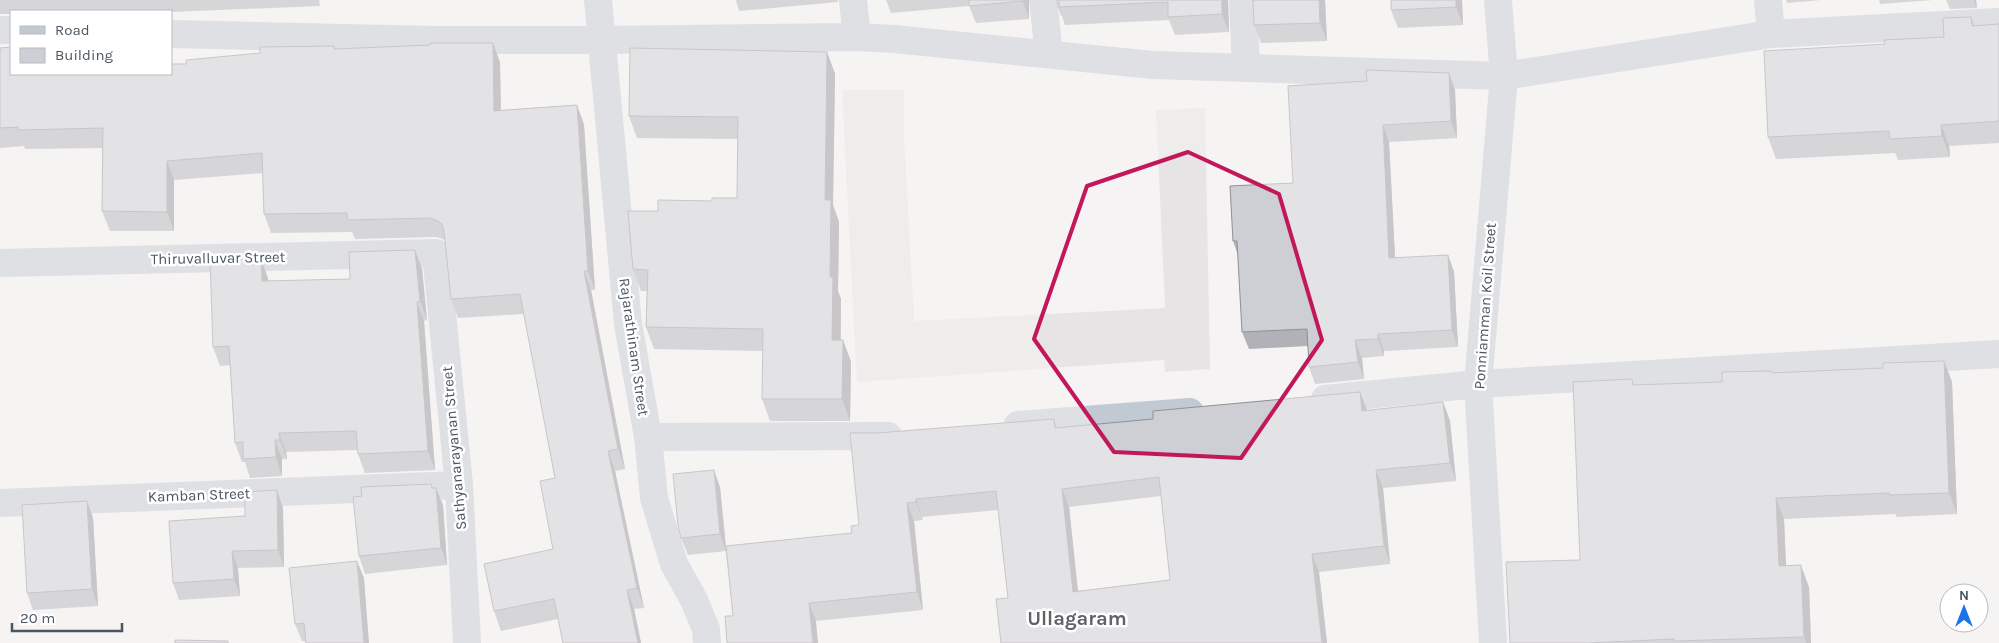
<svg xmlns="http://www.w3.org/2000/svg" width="1999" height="643" font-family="Karla,sans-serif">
<rect width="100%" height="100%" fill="#f5f3f3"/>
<polygon fill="#e6e4e5" points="842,90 904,90 904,136 914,321 1165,308 1156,110 1205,108 1210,369 1165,372 1164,360 857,382"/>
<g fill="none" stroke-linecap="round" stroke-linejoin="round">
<g stroke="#c1cad2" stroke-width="28">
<polyline points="598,0 628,324 648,437 654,498 674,564 694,600 706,629 707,643"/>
<polyline points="853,0 857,37"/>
<polyline points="1043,0 1049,54"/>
<polyline points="1243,0 1246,66"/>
<polyline points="1768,0 1771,34"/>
<polyline points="0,30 11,30"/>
<polyline points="171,34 434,40 601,40 857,37 894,39 1153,65 1504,76 1771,34 1999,22"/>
<polyline points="0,263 436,253 459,485 467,643"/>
<polyline points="1325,399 1478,384 1999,354"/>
<polyline points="1018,425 1190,412"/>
<polyline points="648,437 888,436"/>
<polyline points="0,503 459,485"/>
</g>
<polyline stroke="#c1cad2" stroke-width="28" points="1493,643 1478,384 1504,76 1498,0"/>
</g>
<g fill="#b0b2b7" fill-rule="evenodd">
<polygon points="0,0 319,0 320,6 171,12 171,11 11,11 11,14 0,14"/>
<polygon points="736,0 838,0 838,2 739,11"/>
<polygon points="886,0 1029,0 1029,19 976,23 969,6 891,13"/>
<polygon points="1055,0 1228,0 1229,32 1175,35 1169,20 1065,25 1062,16 1061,16"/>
<polygon points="1325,0 1327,41 1261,43 1254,25"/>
<polygon points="1391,0 1462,0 1463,25 1398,28 1391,10"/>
<polygon points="1786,0 1821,0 1787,3"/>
<polygon points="1879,0 1933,0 1880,4"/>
<polygon points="1946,0 1976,0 1977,8 1950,9"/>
<polygon points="1971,17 1975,26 1999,24 1999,143 1949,146 1950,157 1898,160 1895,153 1776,159 1768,137 1885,44 1944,37"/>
<polygon points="334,46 335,49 500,62 501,110 577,105 584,125 595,290 591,290 625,469 615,471 644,608 634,609 641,643 563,643 558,619 501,631 494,611 553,549 555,478 524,314 458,318 451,299 445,241 443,239 436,237 355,239 352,232 271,233 264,214 263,173 174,180 174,231 110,231 102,211 103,148 25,149 24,146 0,148 0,48 11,74 186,64"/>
<polygon points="827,52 835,74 833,205 839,222 838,291 841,299 841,340 843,340 851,362 850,421 770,421 762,399 763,351 654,349 646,327 647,291 641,291 633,269 658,211 712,201 737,198 738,139 637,138 629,116"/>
<polygon points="1449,73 1455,90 1457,138 1389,142 1395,258 1448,255 1454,272 1458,347 1384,351 1384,356 1362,358 1364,379 1315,384 1309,367 1308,346 1249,349 1242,332 1238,255 1233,241 1293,183 1367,81"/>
<polygon points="415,250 422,269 427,320 424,321 435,470 365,473 358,454 358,450 286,452 287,459 282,459 282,476 250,478 245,462 242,462 235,443 230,365 220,366 213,347 268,278 268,281 350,279"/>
<polygon points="1944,361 1952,382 1957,514 1896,517 1896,514 1784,519 1786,566 1809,587 1811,643 1510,643 1580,560 1722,382 1772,373 1883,368"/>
<path d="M1443,402L1450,421L1456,481L1383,488L1390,564L1319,572L1327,643H1001L1008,598L998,510L922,517L923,520L914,521L923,610L816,621L733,616L726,551L688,555L681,538L720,487L726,546L852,533L859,525L877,433L1054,419L1057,428L1367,410ZM1161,496L1170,580L1078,591L1069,507Z"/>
<polygon points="433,488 443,505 447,565 365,574 359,556"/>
<polygon points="87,501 93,518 98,606 33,610 27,593"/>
<polygon points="283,508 284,567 238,568 240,596 179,600 173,583 245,516"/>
<polygon points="364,578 306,641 302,641 295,624"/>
</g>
<g fill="#909195">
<polygon points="1023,0 1029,0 1029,19 1023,1"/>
<polygon points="1222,0 1228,0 1229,32 1222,14"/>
<polygon points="1319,0 1325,0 1327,41 1320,23"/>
<polygon points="1456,0 1462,0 1463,25 1456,7"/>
<polygon points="1974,0 1976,0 1977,8"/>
<polygon points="493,43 500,62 501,130 494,111"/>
<polygon points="827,52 835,74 833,205 839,222 838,291 841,299 840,362 832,340 830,277 825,200"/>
<polygon points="1449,73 1455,90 1457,138 1451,121"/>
<polygon points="577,105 584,125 595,290 588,271"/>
<polygon points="1383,125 1389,142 1396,275 1389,258"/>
<polygon points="1941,125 1949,146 1950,157 1942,136"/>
<polygon points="167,161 174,180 174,231 167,212"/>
<polygon points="415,250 422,269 427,320 420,301"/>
<polygon points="1448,255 1454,272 1458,347 1452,330"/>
<polygon points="261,259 268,278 269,300 262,281"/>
<polygon points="584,271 591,290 625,469 618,449"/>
<polygon points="417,302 424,321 435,470 428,451"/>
<polygon points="1378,334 1384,351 1384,356 1378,339"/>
<polygon points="843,340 851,362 850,421 842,399"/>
<polygon points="1355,340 1362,358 1364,379 1358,362"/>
<polygon points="1944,361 1952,382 1957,514 1949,493"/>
<polygon points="1360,392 1367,410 1362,411"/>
<polygon points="1443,402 1450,421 1456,481 1450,463"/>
<polygon points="279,433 286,452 287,459 280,440"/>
<polygon points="275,440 282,459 282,476 276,457"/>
<polygon points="608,451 615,471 644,608 637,588"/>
<polygon points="714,470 720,487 726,551 720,534"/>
<polygon points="1376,470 1383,488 1390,564 1384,546"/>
<polygon points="431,484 437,501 436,488 443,505 447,565 441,548"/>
<polygon points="1062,489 1069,507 1080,610 1073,592"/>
<polygon points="277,490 283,508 284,567 278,550"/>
<polygon points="1776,498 1784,519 1787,588 1779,566"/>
<polygon points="916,499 923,520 916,502"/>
<polygon points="87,501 93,518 98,606 92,589"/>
<polygon points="907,503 914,521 923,610 917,592"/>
<polygon points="232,551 238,568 240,596 234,579"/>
<polygon points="1312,554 1319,572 1327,643 1322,643"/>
<polygon points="357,561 364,578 369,643 364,643"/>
<polygon points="1801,565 1809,587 1811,643 1806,643 1804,637"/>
<polygon points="627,590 634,609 641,643 638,643"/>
<polygon points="809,603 816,621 818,643 813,643"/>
</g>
<g fill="#cdcfd5" stroke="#909195" fill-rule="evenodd">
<polygon points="969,0 1023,0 1023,1 969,6"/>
<polygon points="1059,0 1222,0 1222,14 1168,17 1168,2 1059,7"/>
<polygon points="1253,0 1319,0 1320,23 1254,25"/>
<polygon points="1391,0 1456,0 1456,7 1391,10"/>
<polygon points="1971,17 1972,26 1999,24 1999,121 1941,125 1942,136 1890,139 1889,131 1768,137 1764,51 1885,44 1884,40 1944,37 1943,18"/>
<polygon points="430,43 493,43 494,111 577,105 588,271 584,271 618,449 608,451 637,588 627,590 638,643 563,643 554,599 494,611 484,564 553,549 540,481 555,478 520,294 451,299 444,232 442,224 436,220 429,218 348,220 347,213 264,214 262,153 167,161 167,212 102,211 103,128 18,130 18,127 0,128 0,48 11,47 11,74 171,74 171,64 186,64 186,60 260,53 260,47 334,46 334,49 430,45"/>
<polygon points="630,48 827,52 825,200 831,200 830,277 833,277 832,340 843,340 842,399 762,399 763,329 646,327 648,270 633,269 628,211 658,211 658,200 712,201 712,198 737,198 738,117 629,116"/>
<polygon points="1366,70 1449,73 1451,121 1383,125 1389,258 1448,255 1452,330 1378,334 1378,339 1355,340 1358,362 1309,367 1307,329 1242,332 1237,241 1233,241 1230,186 1293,183 1288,86 1367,81"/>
<polygon points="415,250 420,301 417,302 428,451 358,454 356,431 279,433 280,440 275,440 276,457 243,459 243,442 235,443 229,346 213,347 210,260 261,259 262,281 350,279 349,252"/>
<polygon points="1944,361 1949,493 1889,495 1889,493 1776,498 1779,566 1801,565 1804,637 1675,641 1674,639 1587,643 1510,643 1506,562 1580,560 1573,382 1632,379 1633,385 1722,382 1722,372 1771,371 1772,373 1883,368 1883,363"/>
<path d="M1360,392L1362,411L1443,402L1450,463L1376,470L1384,546L1312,554L1322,643H1001L996,599L1008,598L996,491L916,499V502L907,503L917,592L809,603L813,643H727L725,616H733L726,546L852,533L851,526L859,525L850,433H877L1054,419L1055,428L1153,419V411ZM1159,477L1170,580L1073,592L1062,489Z"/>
<polygon points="714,470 720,534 681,538 678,526 673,474"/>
<polygon points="431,484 432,488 436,488 441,548 359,556 353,497 362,496 361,487"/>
<polygon points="277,490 278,550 232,551 234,579 173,583 169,521 245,516 245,492"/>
<polygon points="87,501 92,589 27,593 22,505"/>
<polygon points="357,561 364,643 306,643 304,623 295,624 289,568"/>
<polygon points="175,640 228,641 228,643 175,643"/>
</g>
<path d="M0 0H1999V643H0ZM1188,152L1279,194L1322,340L1241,458L1114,452L1034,339L1087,186Z" fill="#f5f3f3" fill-opacity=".55" fill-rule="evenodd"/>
<path fill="none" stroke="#c2185b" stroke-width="4" stroke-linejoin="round" d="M1188,152L1279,194L1322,340L1241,458L1114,452L1034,339L1087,186Z"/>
<g text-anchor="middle" stroke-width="5" stroke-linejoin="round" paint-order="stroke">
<g font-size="15" fill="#4a5661" stroke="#fff">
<text transform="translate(218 258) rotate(-1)" y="5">Thiruvalluvar Street</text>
<text transform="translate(1485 306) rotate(-86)" y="5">Ponniamman Koil Street</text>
<text transform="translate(634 347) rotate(82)" y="5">Rajarathinam Street</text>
<text transform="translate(454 448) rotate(-95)" y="5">Sathyanarayanan Street</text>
<text transform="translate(199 495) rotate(-2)" y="5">Kamban Street</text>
</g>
<g font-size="20" font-weight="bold" fill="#5f6368" stroke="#fff">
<text x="1077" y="625">Ullagaram</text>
</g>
</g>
<rect x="10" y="10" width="162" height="65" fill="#ffffff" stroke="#b7bbc0"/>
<rect x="20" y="26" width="25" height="8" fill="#c1cad2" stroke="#b7bbc0"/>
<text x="55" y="35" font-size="15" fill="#4a5661">Road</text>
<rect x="20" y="48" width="25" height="15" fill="#cdcfd5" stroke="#b7bbc0"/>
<text x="55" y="60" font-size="15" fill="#4a5661">Building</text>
<g transform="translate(1964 608)"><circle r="24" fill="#ffffff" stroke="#b7bbc0"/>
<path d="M0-4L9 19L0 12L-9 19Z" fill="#1a73e8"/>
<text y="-8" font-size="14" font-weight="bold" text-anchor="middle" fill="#4a5661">N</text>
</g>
<path d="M12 623v8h110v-8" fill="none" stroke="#4a5661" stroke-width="2.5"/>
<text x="20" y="623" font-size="15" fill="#4a5661" stroke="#ffffff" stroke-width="4" paint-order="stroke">20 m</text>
</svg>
